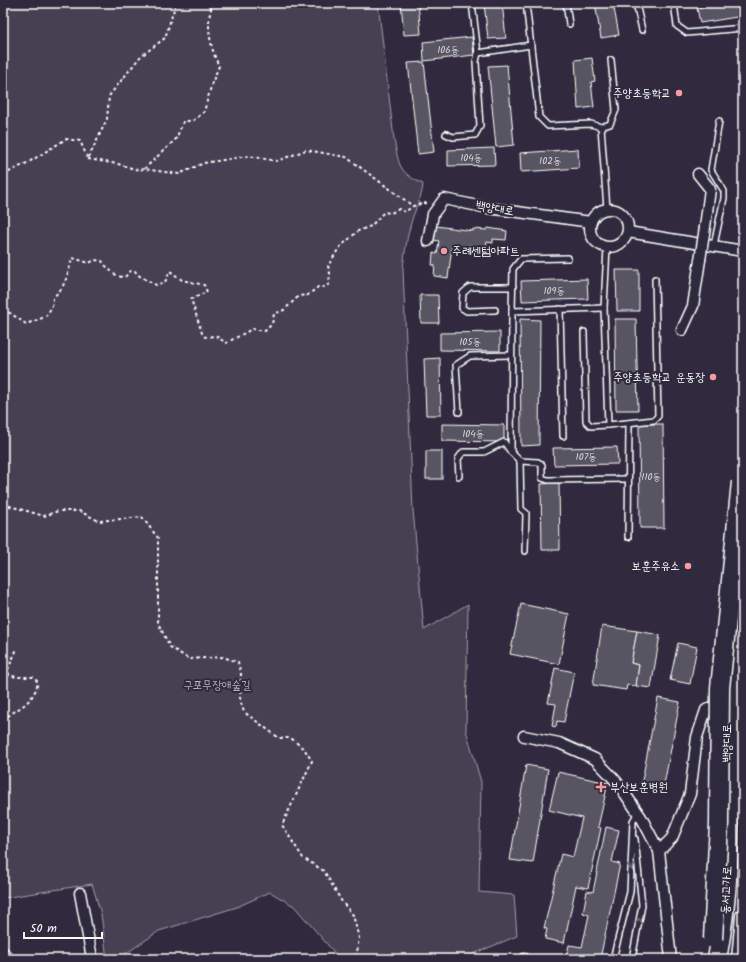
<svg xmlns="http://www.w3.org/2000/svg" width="746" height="962" font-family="Kalam,'Poor Story',sans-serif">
<rect width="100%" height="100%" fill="#2f2a3d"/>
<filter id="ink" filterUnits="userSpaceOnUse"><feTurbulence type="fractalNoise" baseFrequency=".025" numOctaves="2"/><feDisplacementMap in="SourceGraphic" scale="8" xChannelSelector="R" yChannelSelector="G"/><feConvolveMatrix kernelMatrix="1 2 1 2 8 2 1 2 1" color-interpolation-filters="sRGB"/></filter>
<g filter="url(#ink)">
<path fill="#464152" stroke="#a2a0a8" d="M3,3H378L394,139C399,165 398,172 423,184C422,196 419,200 415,211C408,229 405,249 403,269L413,510L424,630L468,604L466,730L481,782L479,892L514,895L517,936L461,959H340L294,906L270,892L237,907L159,931L118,959H107L101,914L92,884L3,898Z"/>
<g fill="#595564" stroke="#fff">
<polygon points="401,3 418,3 421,34 404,35"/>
<polygon points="484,3 502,3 506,38 488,39"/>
<polygon points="595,3 613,3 619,35 601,38"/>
<polygon points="726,3 743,3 743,16 700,23 697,8"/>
<polygon points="472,37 474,55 424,61 423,42"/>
<polygon points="592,58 595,81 591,82 594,107 578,109 575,60"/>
<polygon points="424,62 434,152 418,154 408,63"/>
<polygon points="507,65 514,145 496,147 488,66"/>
<polygon points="494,148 495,165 448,166 448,150"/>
<polygon points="578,149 579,168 521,172 520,153"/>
<polygon points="436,226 473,231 473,229 487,230 488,228 507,231 506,240 493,239 493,243 487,242 486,247 468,245 468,250 452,247 448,278 434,276 435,265 432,265 433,253 437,254 439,241 434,240 435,235 432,235 433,228 436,228"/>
<polygon points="616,270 639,270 639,311 617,311"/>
<polygon points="587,279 588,299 522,301 521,281"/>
<polygon points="420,295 438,295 439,323 421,323"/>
<polygon points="520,319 540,320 539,445 521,446"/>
<polygon points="615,319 636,319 638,410 616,410"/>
<polygon points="500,332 500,351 440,350 440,333"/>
<polygon points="440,358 441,415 426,415 424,359"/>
<polygon points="442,424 504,425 504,442 442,441"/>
<polygon points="639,424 663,424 664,528 640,528"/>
<polygon points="617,447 618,464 554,465 553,448"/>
<rect x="426" y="451" width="16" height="28"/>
<polygon points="559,483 560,550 542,550 541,484"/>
<polygon points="521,604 569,614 559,664 510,654"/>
<polygon points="602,626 637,631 631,663 639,665 636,686 627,685 626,690 593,685"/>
<polygon points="637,631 660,635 651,688 636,686 639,665 631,663"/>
<polygon points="678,643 697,647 690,684 670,680"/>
<polygon points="555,668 574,672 564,722 557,721 556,727 552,726 556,704 548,703"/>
<polygon points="658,698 680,702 663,790 641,786"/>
<polygon points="526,765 548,769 533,863 510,860"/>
<polygon points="558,772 608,783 598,827 601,828 588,888 576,886 564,943 545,939 547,929 544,928 561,854 573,857 582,818 549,810"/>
<polygon points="606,827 619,830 612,862 620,864 600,959 566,959 569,945 582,947 589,915 583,913 587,891 593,892"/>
</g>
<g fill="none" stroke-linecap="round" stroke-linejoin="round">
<defs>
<g id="lane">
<polyline points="526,3 539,117 548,126 591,124 601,127 607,209"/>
<polyline points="566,3 569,24"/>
<polyline points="636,3 642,30"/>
<polyline points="674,3 677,26 687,33 743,28"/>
<polyline points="478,53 531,45"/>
<polyline points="601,127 610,124 616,110 611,60"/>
<polyline points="446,134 453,137 475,135 480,126 476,62 478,53 472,3"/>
<polyline points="714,245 724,198 724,191 711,170 719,121"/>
<polyline points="568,258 521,259 513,269 512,311 604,308"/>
<polyline points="560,309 563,436"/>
<polyline points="495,310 467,311 462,308 463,293 470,287 513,287"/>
<polyline points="512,311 511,452 520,461 521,509 526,513 525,551"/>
<polyline points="584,332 586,421 591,426 608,425 604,308 607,247"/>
<polyline points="459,412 456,365 470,356 511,355"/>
<polyline points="608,425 654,420 658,416 655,279"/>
<polyline points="520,461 538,462 542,465 542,478 548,480 627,479"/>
<polyline points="459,476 458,459 463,452 484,452 504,442 511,452"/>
<polyline points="628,537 629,423"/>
<polyline points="613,959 630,892 633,821 638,812"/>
<polyline points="632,959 642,905 635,839"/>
</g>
<g id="street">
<polyline points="698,174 710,189 705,227"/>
<circle cx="609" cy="228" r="19"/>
<polyline points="628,232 743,251"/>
<polyline points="428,241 433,214 444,199 488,208 591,222"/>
<polyline points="682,330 693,306 700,260"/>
<polyline points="524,736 559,743 595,759 616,781 641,817 659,851 671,959"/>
<polyline points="659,851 672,838 690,794 697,737 706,710 722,702"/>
<polyline points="80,893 92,958 94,959"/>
<polyline points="3,952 8,959"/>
<polyline points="524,959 525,959"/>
</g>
<polyline id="secondary" points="739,959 743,916"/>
<polyline id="primary" points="742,959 743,956"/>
<path id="highway" d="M717,959C733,878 729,793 731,710C733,667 739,623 743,580"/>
</defs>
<use href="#lane" stroke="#fff" stroke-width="8"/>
<use href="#street" stroke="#fff" stroke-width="13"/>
<use href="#secondary" stroke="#fff" stroke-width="17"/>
<use href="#primary" stroke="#fff" stroke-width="19"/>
<use href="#highway" stroke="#fff" stroke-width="21"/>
<g stroke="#fff" stroke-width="2" stroke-dasharray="3 3" stroke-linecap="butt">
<polyline points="88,159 118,164 138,170 144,169 179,174 204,163 248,156 277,161 306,150 346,157 413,206 430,202"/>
<path d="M144,169L176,139L183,122L194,120L204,112L212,83L219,66C210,48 205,22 213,3"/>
<polyline points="3,175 29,162 66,139 80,141 88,159 107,119 109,96 140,57 165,38 176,3"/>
<path d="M3,310L10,313L26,324L45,317L52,307L53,298L62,288L67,277L72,259L73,258L89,263L95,260L102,261C107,268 116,278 125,277L130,271H135L138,275L156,285L165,282L170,271L182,280L204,285L207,292L191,299L202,333L205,337L216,336L226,343L252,329L265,331L272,324L274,314L284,310L299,296L308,295L318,287H325L329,284L330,273L328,266L339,248L358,231L371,226L384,212L391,213L399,209L405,212L413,206"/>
<polyline points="3,504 44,516 58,511 79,511 99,521 142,517 158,538 158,623 170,647 189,659 223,657 238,662 241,674 240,700 244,712 279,738 291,738 305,750 312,761 282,825 303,858 324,871 342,902 353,915 359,938 356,959"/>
<path d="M3,720C18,707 33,705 38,682L33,677H16L9,675L8,669L17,649"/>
</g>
<use href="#lane" stroke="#2f2a3d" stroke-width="5"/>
<use href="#street" stroke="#2f2a3d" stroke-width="10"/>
<use href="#secondary" stroke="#2f2a3d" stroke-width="14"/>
<use href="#primary" stroke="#2f2a3d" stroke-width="16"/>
<use href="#highway" stroke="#2f2a3d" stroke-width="18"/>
<defs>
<polyline id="street-bridge" points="700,260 705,227"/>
<polyline id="highway-bridge" points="713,939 719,824 720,688 741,482"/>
</defs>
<use href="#street-bridge" stroke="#fff" stroke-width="13" stroke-linecap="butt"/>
<use href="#highway-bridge" stroke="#fff" stroke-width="21" stroke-linecap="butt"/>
<use href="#street-bridge" stroke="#2f2a3d" stroke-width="10"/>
<use href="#highway-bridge" stroke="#2f2a3d" stroke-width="18"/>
</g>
<defs><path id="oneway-chevron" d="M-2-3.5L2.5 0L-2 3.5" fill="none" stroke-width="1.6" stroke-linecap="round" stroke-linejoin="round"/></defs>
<g stroke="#6d6a77">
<use href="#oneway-chevron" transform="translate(631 867) rotate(93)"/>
<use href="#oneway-chevron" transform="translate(639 921) rotate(-79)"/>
</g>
</g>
<g fill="#ff9aa2" stroke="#2f2a3d" stroke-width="1.5">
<circle cx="679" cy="93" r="4"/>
<circle cx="444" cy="251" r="4"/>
<circle cx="713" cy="377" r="4"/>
<circle cx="688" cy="566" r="4"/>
<path d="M599 781h4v4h4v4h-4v4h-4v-4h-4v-4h4z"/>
</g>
<g text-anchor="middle" stroke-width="4" stroke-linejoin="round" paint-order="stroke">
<g font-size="10" fill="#d6d4d8">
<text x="448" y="53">106동</text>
<text x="471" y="161">104동</text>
<text x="550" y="164">102동</text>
<text x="554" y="294">109동</text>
<text x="470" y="345">105동</text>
<text x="473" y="437">104동</text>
<text x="586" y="460">107동</text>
<text x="651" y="480">110동</text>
</g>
<g font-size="12" fill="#fff" stroke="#2f2a3d" text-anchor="end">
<text x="671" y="97">주양초등학교</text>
<text x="452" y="255" text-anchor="start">주례센텀아파트</text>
<text x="705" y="381">주양초등학교 운동장</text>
<text x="680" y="570">보훈주유소</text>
<text x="610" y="791" text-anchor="start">부산보훈병원</text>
</g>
<g font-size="12" fill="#fff" stroke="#2f2a3d">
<text transform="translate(495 208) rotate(10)" y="4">백양대로</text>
<text transform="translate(727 743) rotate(-90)" y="4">백양대로</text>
<text transform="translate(726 890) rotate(-87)" y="4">동서고가로</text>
</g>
<g font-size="12" fill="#b5b3ba" stroke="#2f2a3d">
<text x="217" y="689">구포무장애숲길</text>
</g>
</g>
<rect width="746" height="962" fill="none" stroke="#2f2a3d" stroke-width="16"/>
<rect x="8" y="8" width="730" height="946" fill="none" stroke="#fff" stroke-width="1.5" filter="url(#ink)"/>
<path d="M24 932v6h78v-6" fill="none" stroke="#ffffff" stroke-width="2"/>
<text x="30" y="932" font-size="12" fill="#ffffff" stroke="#2f2a3d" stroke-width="3" paint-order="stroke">50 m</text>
</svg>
